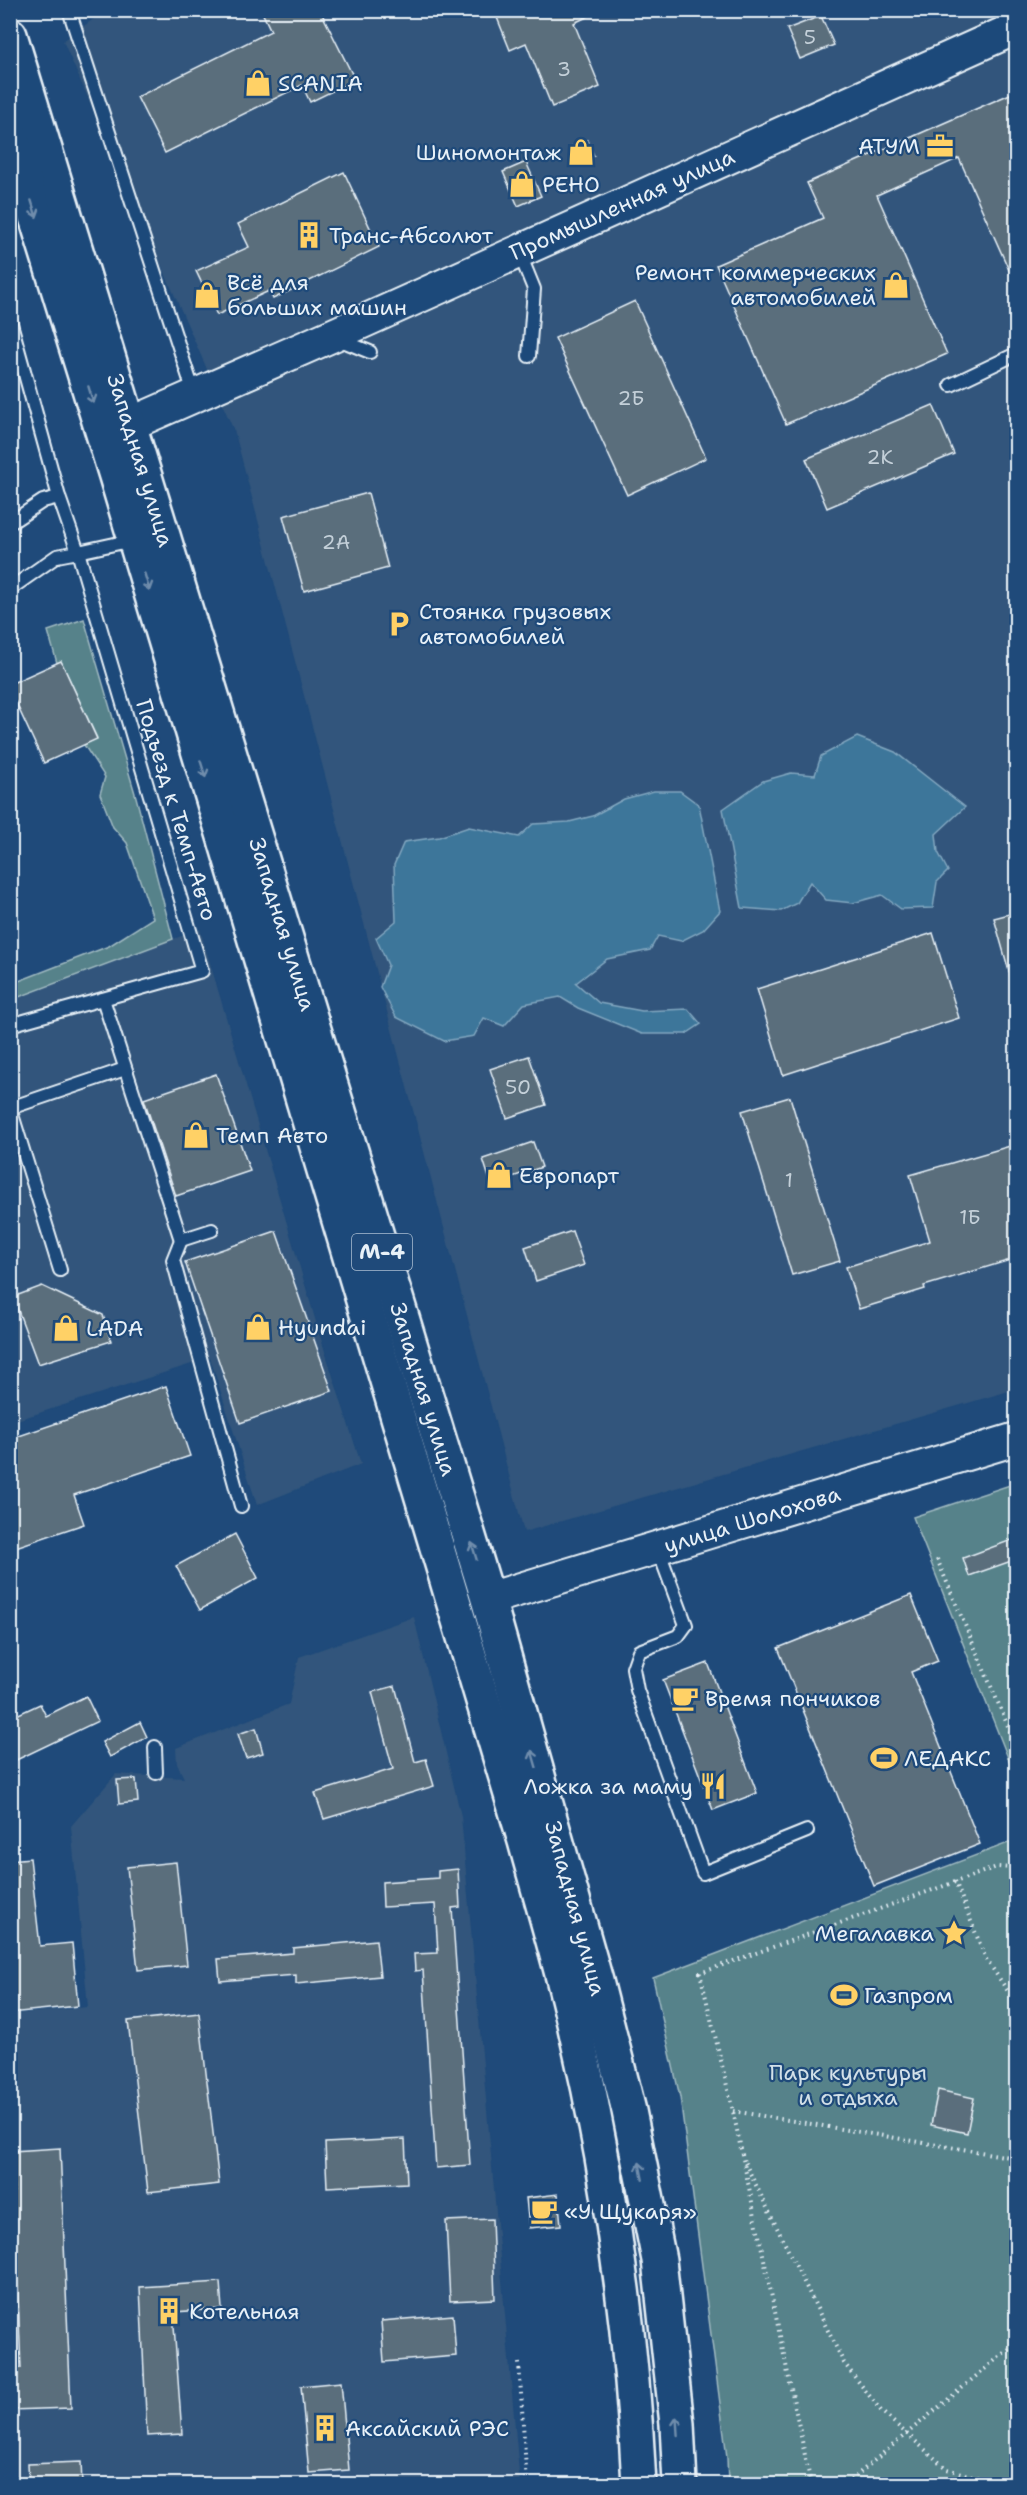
<svg xmlns="http://www.w3.org/2000/svg" width="1027" height="2495" font-family="'Shantell Sans',sans-serif">
<rect width="100%" height="100%" fill="#1f4a7a"/>
<filter id="ink" filterUnits="userSpaceOnUse"><feTurbulence type="fractalNoise" baseFrequency=".0167" numOctaves="2"/><feDisplacementMap in="SourceGraphic" scale="12" xChannelSelector="R" yChannelSelector="G"/><feConvolveMatrix kernelMatrix="1 2 1 2 8 2 1 2 1" color-interpolation-filters="sRGB"/></filter>
<g filter="url(#ink)">
<g fill="#31557b">
<polygon points="106,10 1016,11 1016,1389 524,1532 235,433 63,41"/>
<polygon points="200,929 321,1339 361,1464 257,1505 210,1358 11,1422 11,1000"/>
<polygon points="414,1617 461,1816 520,2484 11,2484 11,2014 88,2007 71,1826 116,1774 184,1778 177,1764 176,1748 289,1704 299,1657"/>
</g>
<g fill="#57828a" stroke="#a0bac1" stroke-width="1.5">
<polygon points="84,619 136,797 173,939 11,1000 11,984 109,946 153,918 127,843 113,827 100,794 105,777 84,745 97,738 61,661 57,663 48,631"/>
<polygon points="1016,1483 1016,1778 913,1517"/>
<polygon points="1016,1840 1016,2484 728,2484 727,2457 680,2097 653,1978"/>
</g>
<g fill="#3e769a" stroke="#82a7c0" stroke-width="1.5">
<polygon points="857,737 895,752 965,807 936,834 938,852 948,871 937,882 933,908 901,909 882,895 853,903 826,900 810,882 797,903 781,911 742,908 723,809 763,781 791,773 815,775 821,756"/>
<polygon points="654,791 680,791 699,805 720,911 703,930 681,941 658,936 650,950 607,959 576,983 599,1003 642,1011 688,1009 701,1024 686,1034 642,1034 578,1008 560,997 524,1004 504,1026 484,1018 474,1036 444,1041 396,1017 380,987 388,965 376,938 396,921 394,865 404,842 439,837 469,827 519,837 533,824 569,822 593,816 624,799"/>
</g>
<g fill="#5a6e7c" stroke="#e8f1f8" stroke-width="1.5">
<polygon points="261,10 320,10 355,80 310,102 302,85 165,153 137,97 271,31"/>
<polygon points="494,10 602,10 574,23 600,87 552,107 526,43 510,50"/>
<polygon points="821,16 834,45 800,59 787,29"/>
<polygon points="1017,91 1017,288 959,158 877,195 947,354 786,424 716,265 823,218 807,183"/>
<polygon points="587,140 594,156 576,164 569,148"/>
<polygon points="526,162 541,196 518,206 503,172"/>
<polygon points="344,172 379,247 273,299 269,291 217,315 196,271 249,247 238,224"/>
<polygon points="635,301 706,458 627,495 555,338"/>
<polygon points="933,405 954,454 827,508 806,459"/>
<polygon points="368,493 388,568 304,591 283,516"/>
<polygon points="61,661 97,739 44,763 10,690 10,684"/>
<polygon points="1017,912 1017,981 1012,982 994,918"/>
<polygon points="933,933 959,1018 783,1075 757,989"/>
<polygon points="529,1056 546,1105 507,1118 490,1069"/>
<polygon points="216,1074 250,1171 176,1196 144,1099"/>
<polygon points="790,1097 840,1261 792,1275 742,1111"/>
<polygon points="533,1142 542,1167 491,1184 483,1159"/>
<polygon points="1017,1144 1017,1258 924,1286 925,1289 859,1309 846,1267 930,1241 910,1175"/>
<polygon points="276,1231 332,1391 240,1423 185,1262"/>
<polygon points="572,1231 584,1265 536,1281 525,1247"/>
<polygon points="42,1286 103,1315 111,1341 38,1364 13,1297"/>
<polygon points="166,1386 190,1456 74,1495 84,1524 10,1549 10,1439"/>
<polygon points="235,1534 258,1578 200,1610 176,1566"/>
<polygon points="1017,1538 1017,1559 969,1576 963,1558"/>
<polygon points="911,1595 938,1661 911,1672 980,1844 874,1886 778,1648"/>
<polygon points="708,1663 757,1793 713,1810 663,1680"/>
<polygon points="395,1686 415,1762 426,1759 434,1786 324,1819 315,1793 393,1769 372,1692"/>
<polygon points="86,1696 98,1721 10,1763 10,1718 40,1704 46,1716"/>
<polygon points="140,1722 147,1737 110,1757 102,1742"/>
<polygon points="256,1728 263,1753 246,1758 238,1734"/>
<polygon points="136,1779 138,1802 119,1804 117,1780"/>
<polygon points="30,1858 40,1946 72,1943 78,2006 10,2013 10,1860"/>
<polygon points="176,1862 187,1965 138,1970 127,1867"/>
<polygon points="458,1869 460,1907 452,1908 470,2165 436,2168 423,1970 415,1971 414,1954 438,1953 435,1904 383,1907 382,1882 438,1878 438,1871"/>
<polygon points="376,1940 380,1976 296,1984 296,1975 220,1981 218,1959 293,1953 293,1948"/>
<polygon points="199,2013 219,2184 148,2192 128,2021"/>
<polygon points="938,2090 974,2098 967,2133 931,2125"/>
<polygon points="405,2139 407,2183 327,2187 325,2143"/>
<polygon points="60,2148 71,2408 10,2410 10,2369 21,2368 12,2151"/>
<polygon points="558,2194 561,2225 529,2228 526,2198"/>
<polygon points="492,2219 495,2299 450,2301 446,2221"/>
<polygon points="220,2282 222,2309 173,2312 182,2434 147,2436 140,2287"/>
<polygon points="453,2315 456,2356 384,2362 381,2321"/>
<polygon points="341,2382 349,2470 309,2473 301,2386"/>
<polygon points="81,2462 82,2484 29,2484 28,2464"/>
</g>
<g fill="none" stroke-linecap="round" stroke-linejoin="round">
<defs>
<g id="lane">
<polyline points="69,10 195,396"/>
<polyline points="519,252 534,289 529,356"/>
<polyline points="10,320 59,497"/>
<polyline points="338,339 370,352"/>
<polyline points="951,385 1016,354"/>
<polyline points="10,523 43,501 59,497 78,552 57,556 10,589"/>
<polyline points="103,999 181,1240 212,1230"/>
<polyline points="10,1025 202,971 78,552 133,540"/>
<polyline points="181,1240 173,1260 241,1506"/>
<polyline points="60,1270 10,1108 125,1069"/>
<polyline points="658,1549 686,1625 678,1636 639,1651 633,1668 637,1690 703,1873 807,1831"/>
<polyline points="155,1747 156,1773"/>
</g>
<g id="secondary">
<polyline points="130,424 331,336 1016,28"/>
<polyline points="488,1599 1016,1439"/>
</g>
<g id="primary">
<polyline points="10,35 488,1599 596,1981 629,2111 659,2260 677,2424 680,2484"/>
<path d="M10,133L116,476L525,1841C538,1889 553,1938 565,1986C606,2149 631,2317 639,2484"/>
</g>
</defs>
<use href="#lane" stroke="#e8f1f8" stroke-width="16"/>
<use href="#secondary" stroke="#e8f1f8" stroke-width="36"/>
<use href="#primary" stroke="#e8f1f8" stroke-width="38"/>
<g stroke="#e8f1f8" stroke-width="4" stroke-dasharray="1.5 4.5" stroke-linecap="butt">
<polyline points="937,1559 1016,1745"/>
<polyline points="955,1881 986,1959 1016,2003"/>
<polyline points="733,2111 1016,2158"/>
<polyline points="745,2163 844,2363 882,2412 947,2469 1001,2484"/>
<polyline points="519,2363 527,2484"/>
<polyline points="811,2484 733,2111 700,1973 997,1867 1013,1868 1016,1872"/>
<polyline points="846,2484 1016,2343"/>
</g>
<use href="#lane" stroke="#1f4a7a" stroke-width="12"/>
<use href="#secondary" stroke="#1f4a7a" stroke-width="32"/>
<use href="#primary" stroke="#1f4a7a" stroke-width="33"/>
</g>
<defs><path id="oneway-shaft" d="M-6 0H5M1.5-3L5.5 0L1.5 3" fill="none" stroke-width="1.6" stroke-linecap="round" stroke-linejoin="round" transform="scale(1.5)"/></defs>
<g stroke="#6f8dac">
<use href="#oneway-shaft" transform="translate(34 209) rotate(73)"/>
<use href="#oneway-shaft" transform="translate(91 395) rotate(73)"/>
<use href="#oneway-shaft" transform="translate(147 582) rotate(73)"/>
<use href="#oneway-shaft" transform="translate(203 769) rotate(73)"/>
<use href="#oneway-shaft" transform="translate(474 1551) rotate(-107)"/>
<use href="#oneway-shaft" transform="translate(534 1759) rotate(-106)"/>
<use href="#oneway-shaft" transform="translate(641 2171) rotate(-101)"/>
<use href="#oneway-shaft" transform="translate(677 2426) rotate(-94)"/>
</g>
</g>
<defs>
<symbol id="shop-bare" viewBox="-9 -9 18 18"><path d="M-5-2.5h2.3a2.7 3.5 0 0 1 5.4 0H5L5.5 6h-11ZM-1.5-2.5h3a1.5 2.3 0 0 0-3 0Z" fill="#ffd166" stroke="#1f4a7a" stroke-width="2.5" paint-order="stroke"/></symbol>
<symbol id="office-bare" viewBox="-9 -9 18 18"><path d="M-6-3h4V-5.5h4V-3h4V5H-6ZM-1-4.5V-3h2v-1.5ZM-6 0V1H6V0Z" fill="#ffd166" stroke="#1f4a7a" stroke-width="2.5" paint-order="stroke"/></symbol>
<symbol id="building-bare" viewBox="-9 -9 18 18"><path d="M-4-6H4V6H1V3H-1V6H-4ZM-2.5-4.3h1.7v1.8h-1.7ZM.8-4.3h1.7v1.8H.8ZM-2.5-1h1.7V.8h-1.7ZM.8-1h1.7V.8H.8Z" fill="#ffd166" stroke="#1f4a7a" stroke-width="2.5" paint-order="stroke"/></symbol>
<symbol id="parking-bare" viewBox="-9 -9 18 18"><path d="M-3.5-5.5H1a3.5 3.5 0 0 1 0 7H-1V5.5H-3.5ZM-1-3.4V-.6H.8a1.4 1.4 0 0 0 0-2.8Z" fill="#ffd166" stroke="#1f4a7a" stroke-width="2.5" paint-order="stroke"/></symbol>
<symbol id="cafe-bare" viewBox="-9 -9 18 18"><path d="M-5.5-4.5H6V0H3Q3 3.5 0 3.5H-2.5Q-5.5 3.5-5.5 0ZM3-3.2v2h1.7v-2ZM-6 4.5H4V6H-6Z" fill="#ffd166" stroke="#1f4a7a" stroke-width="2.5" paint-order="stroke"/></symbol>
<symbol id="stadium-bare" viewBox="-9 -9 18 18"><path d="M0-5a6.5 5 0 1 0 0 10a6.5 5 0 1 0 0-10ZM-3.5-1.8h7v3.6h-7Z" fill="#ffd166" stroke="#1f4a7a" stroke-width="2.5" paint-order="stroke"/></symbol>
<symbol id="restaurant-bare" viewBox="-9 -9 18 18"><path d="M-5-6h1v4h1v-4h1v4h1v-4h1v5L-1.5 .5V6h-2V.5L-5-1ZM5-6V6H3V1.5H1.5Q1.5-4 5-6Z" fill="#ffd166" stroke="#1f4a7a" stroke-width="2.5" paint-order="stroke"/></symbol>
<symbol id="sight-bare" viewBox="-9 -9 18 18"><path d="M0-6L1.8-2.2L6-1.7L2.9 1.2L3.7 5.4L0 3.3L-3.7 5.4L-2.9 1.2L-6-1.7L-1.8-2.2Z" fill="#ffd166" stroke="#1f4a7a" stroke-width="2.5" paint-order="stroke"/></symbol>
</defs>
<g fill-rule="evenodd">
<use href="#shop-bare" x="239" y="64" width="38" height="38"/>
<use href="#office-bare" x="921" y="127" width="38" height="38"/>
<use href="#shop-bare" x="562" y="133" width="38" height="38"/>
<use href="#shop-bare" x="503" y="165" width="38" height="38"/>
<use href="#building-bare" x="290" y="216" width="38" height="38"/>
<use href="#shop-bare" x="877" y="266" width="38" height="38"/>
<use href="#shop-bare" x="188" y="276" width="38" height="38"/>
<use href="#parking-bare" x="380" y="605" width="38" height="38"/>
<use href="#shop-bare" x="177" y="1116" width="38" height="38"/>
<use href="#shop-bare" x="480" y="1156" width="38" height="38"/>
<use href="#shop-bare" x="239" y="1308" width="38" height="38"/>
<use href="#shop-bare" x="47" y="1309" width="38" height="38"/>
<use href="#cafe-bare" x="666" y="1679" width="38" height="38"/>
<use href="#stadium-bare" x="865" y="1739" width="38" height="38"/>
<use href="#restaurant-bare" x="694" y="1767" width="38" height="38"/>
<use href="#sight-bare" x="935" y="1914" width="38" height="38"/>
<use href="#stadium-bare" x="825" y="1976" width="38" height="38"/>
<use href="#cafe-bare" x="525" y="2192" width="38" height="38"/>
<use href="#building-bare" x="150" y="2292" width="38" height="38"/>
<use href="#building-bare" x="306" y="2409" width="38" height="38"/>
</g>
<g text-anchor="middle" stroke-width="4.5" stroke-linejoin="round" paint-order="stroke">
<g font-size="20" fill="#c4d0d9">
<text x="810" y="44">5</text>
<text x="564" y="76">3</text>
<text x="631" y="405">2Б</text>
<text x="880" y="464">2К</text>
<text x="336" y="549">2А</text>
<text x="518" y="1094">50</text>
<text x="789" y="1187">1</text>
<text x="970" y="1224">1Б</text>
</g>
<rect fill="#1f4a7a" stroke="#acbfd2" stroke-width="1.5" x="352" y="1234" width="60" height="36" rx="4.5"/>
<g font-size="21" font-weight="bold" fill="#e8f1f8">
<text x="382" y="1259">М-4</text>
</g>
<g font-size="22" fill="#e8f1f8" stroke="#1f4a7a" text-anchor="start">
<text x="278" y="91">SCANIA</text>
<text x="920" y="154" text-anchor="end">АТУМ</text>
<text x="561" y="160" text-anchor="end">Шиномонтаж</text>
<text x="542" y="192">РЕНО</text>
<text x="329" y="243">Транс-Абсолют</text>
<text x="876" y="280" text-anchor="end">Ремонт коммерческих<tspan x="876" dy="25">автомобилей</tspan></text>
<text x="227" y="290">Всё для<tspan x="227" dy="25">больших машин</tspan></text>
<text x="419" y="619">Стоянка грузовых<tspan x="419" dy="25">автомобилей</tspan></text>
<text x="216" y="1143">Темп Авто</text>
<text x="519" y="1183">Европарт</text>
<text x="278" y="1335">Hyundai</text>
<text x="86" y="1336">LADA</text>
<text x="705" y="1706">Время пончиков</text>
<text x="904" y="1766">ЛЕДАКС</text>
<text x="693" y="1794" text-anchor="end">Ложка за маму</text>
<text x="934" y="1941" text-anchor="end">Мегалавка</text>
<text x="864" y="2003">Газпром</text>
<text x="564" y="2219">«У Щукаря»</text>
<text x="189" y="2319">Котельная</text>
<text x="345" y="2436">Аксайский РЭС</text>
</g>
<g font-size="22" fill="#e8f1f8" stroke="#1f4a7a">
<text transform="translate(622 204) rotate(-24)" y="8">Промышленная улица</text>
<text transform="translate(141 460) rotate(73)" y="8">Западная улица</text>
<text transform="translate(177 810) rotate(73)" y="8">Подъезд к Темп-Авто</text>
<text transform="translate(283 924) rotate(73)" y="8">Западная улица</text>
<text transform="translate(424 1389) rotate(73)" y="8">Западная улица</text>
<text transform="translate(752 1519) rotate(-17)" y="8">улица Шолохова</text>
<text transform="translate(576 1908) rotate(75)" y="8">Западная улица</text>
</g>
<g font-size="22" fill="#d2e0e8" stroke="#1f4a7a">
<text x="848" y="2080">Парк культуры<tspan x="848" dy="25">и отдыха</tspan></text>
</g>
</g>
<rect width="1027" height="2495" fill="none" stroke="#1f4a7a" stroke-width="36"/>
<rect x="18" y="18" width="991" height="2459" fill="none" stroke="#e8f1f8" stroke-width="2" filter="url(#ink)"/>
</svg>
